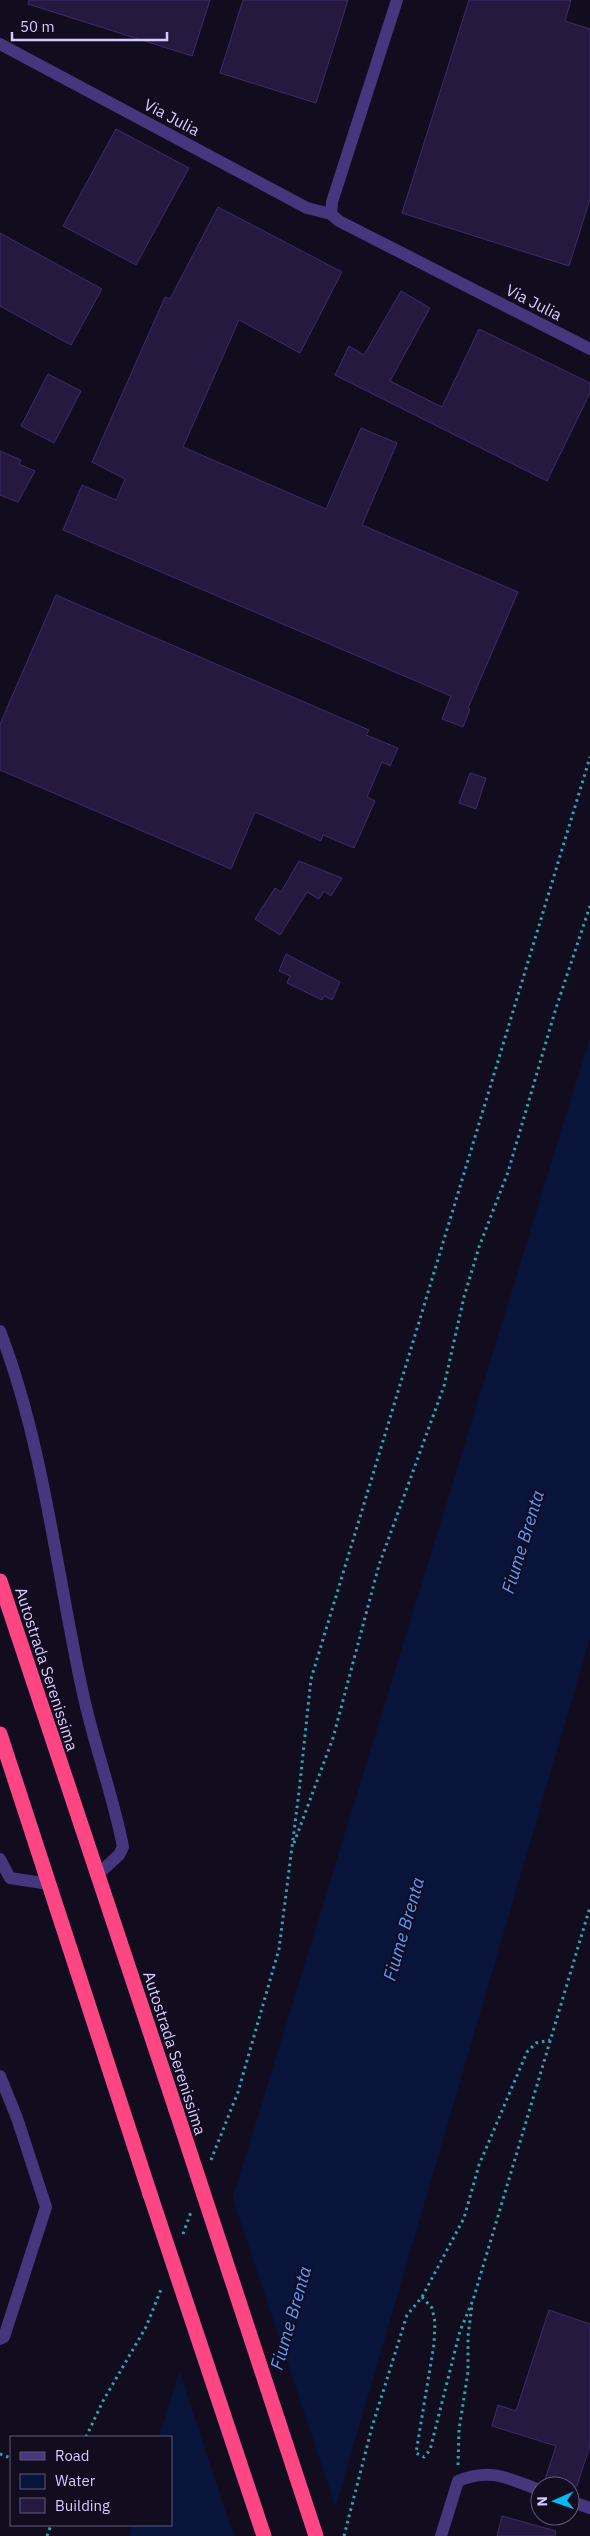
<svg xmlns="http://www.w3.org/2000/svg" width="590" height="2536" font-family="'IBM Plex Sans',sans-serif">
<rect width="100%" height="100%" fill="#120c1f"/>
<polygon fill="#09143b" points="590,1037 590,1638 327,2536 129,2536 132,2525 171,2525 171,2437 159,2437"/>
<polygon fill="#120c1f" points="231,2193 337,2511 330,2536 234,2536 178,2367"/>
<g fill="#26193f" stroke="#402b6b">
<polygon points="29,0 210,0 192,56 28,4"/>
<polygon points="243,0 348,0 316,103 220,73"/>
<polygon points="469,0 571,0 565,21 590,29 590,199 569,266 402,213"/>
<polygon points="116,129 189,168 136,265 63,226"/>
<polygon points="218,207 342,272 300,353 239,320 183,447 326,509 361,428 397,443 362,525 518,592 468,708 470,709 463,727 442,719 451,696 63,530 82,485 116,500 125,479 92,462 165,297 170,299"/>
<polygon points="0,233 102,289 71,345 0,306"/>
<polygon points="401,291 430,308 390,381 442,407 479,329 590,383 590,393 547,481 335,375 349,346 364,355"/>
<polygon points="48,374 81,391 54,443 21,426"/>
<polygon points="0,451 21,460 19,464 35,471 18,502 0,495"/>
<polygon points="56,595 369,730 366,735 398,748 390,766 382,762 367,797 375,801 354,848 323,835 321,841 255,812 231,869 0,770 0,724"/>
<polygon points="470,773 486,778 476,809 459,803"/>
<polygon points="299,861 342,878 331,896 324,891 319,899 307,892 280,935 255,919 275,888 281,892"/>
<polygon points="286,954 340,982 332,1000 324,996 322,1000 287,983 290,976 279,971"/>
<polygon points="549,2310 590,2324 590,2445 577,2486 547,2486 544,2483 556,2446 492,2426 498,2405 516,2411"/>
<polygon points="502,2516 556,2531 555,2536 497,2536"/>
</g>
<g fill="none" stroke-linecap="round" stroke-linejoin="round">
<g stroke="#2ea5af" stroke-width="3" stroke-dasharray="2.5 4" stroke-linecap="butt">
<polyline points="294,1843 333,1738 379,1565 444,1386 464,1297 479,1247 508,1172 556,1008 590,906"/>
<polyline points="211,2160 238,2092 279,1949 299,1792 311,1679 590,757"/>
<polyline points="183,2234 191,2212"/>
<polyline points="422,2297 432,2308 435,2322 434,2344 416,2453 424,2457 430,2450 460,2331 473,2300 590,1907"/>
<polyline points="86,2437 103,2401 146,2327 162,2287"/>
<polyline points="0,2454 11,2458"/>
<polyline points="458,2465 459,2430 468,2372 468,2336 472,2305"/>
<polyline points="47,2536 51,2525"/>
<polyline points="344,2536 372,2427 407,2315 422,2297 464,2218 479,2165 527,2052 536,2043 550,2040"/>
</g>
<g stroke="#44377e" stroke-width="12">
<polyline points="0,44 307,208 331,214 339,221 590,349"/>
<polyline points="331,214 332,202 397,0"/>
<path d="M0,1331C44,1446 56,1570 82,1689C93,1743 113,1794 123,1847L119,1855L97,1875"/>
<polyline points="0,1859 10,1878 49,1884"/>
<polyline points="0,2076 17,2118 46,2207 4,2337 0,2339"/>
<polyline points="570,2501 590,2508"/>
<path d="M441,2536L458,2481C491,2467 509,2479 540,2490"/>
</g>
<g stroke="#fe4685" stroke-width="15">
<polyline points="0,1581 176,2110"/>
<polyline points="0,1734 150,2194"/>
</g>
<g stroke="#fe4685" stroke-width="15">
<polyline points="176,2110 316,2536"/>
<polyline points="150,2194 264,2536"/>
</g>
</g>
<g text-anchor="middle" stroke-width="4" stroke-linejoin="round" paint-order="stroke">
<g font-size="16" fill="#d8caff" stroke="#120c1f">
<text transform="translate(172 117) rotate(28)" y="6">Via Julia</text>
<text transform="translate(534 302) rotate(27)" y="6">Via Julia</text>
<text transform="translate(47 1669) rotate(72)" y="6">Autostrada Serenissima</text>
<text transform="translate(175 2053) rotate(72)" y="6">Autostrada Serenissima</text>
</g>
<g font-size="18" font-style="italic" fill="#599bfe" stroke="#120c1f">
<text transform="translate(523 1542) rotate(-73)" y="6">Fiume Brenta</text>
<text transform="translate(404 1929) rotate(-74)" y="6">Fiume Brenta</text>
<text transform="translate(291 2318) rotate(-74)" y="6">Fiume Brenta</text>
</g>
</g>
<rect x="10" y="2436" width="162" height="90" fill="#120c1f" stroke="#615879"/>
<rect x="20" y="2452" width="25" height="8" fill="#44377e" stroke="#615879"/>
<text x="55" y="2461" font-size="15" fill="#d8caff">Road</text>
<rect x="20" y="2474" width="25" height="15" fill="#09143b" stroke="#615879"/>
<text x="55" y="2486" font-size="15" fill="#d8caff">Water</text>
<rect x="20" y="2498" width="25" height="15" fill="#26193f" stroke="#615879"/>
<text x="55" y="2511" font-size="15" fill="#d8caff">Building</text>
<g transform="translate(555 2501) rotate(268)"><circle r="24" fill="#120c1f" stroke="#615879"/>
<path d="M0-4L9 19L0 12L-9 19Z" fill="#02baf3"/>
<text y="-8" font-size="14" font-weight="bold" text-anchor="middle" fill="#d8caff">N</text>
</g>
<path d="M12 32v8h155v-8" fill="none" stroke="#d8caff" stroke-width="2.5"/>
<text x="20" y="32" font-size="15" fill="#d8caff" stroke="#120c1f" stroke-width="4" paint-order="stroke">50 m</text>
</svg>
